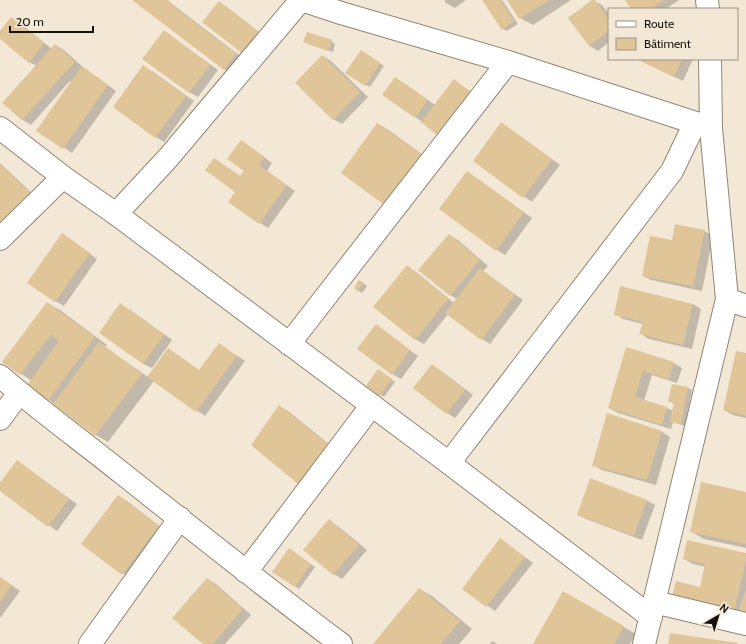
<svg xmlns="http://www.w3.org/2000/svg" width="746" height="644" font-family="Cabin,sans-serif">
<rect width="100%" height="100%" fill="#f3e8d6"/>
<g fill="#0003">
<polygon points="134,0 167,0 244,59 233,74 224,69"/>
<polygon points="444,0 466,0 455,8 446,3"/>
<polygon points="483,0 502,0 518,24 507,31 503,29"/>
<polygon points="508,0 571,0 533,25 520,18"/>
<polygon points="593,0 602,5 609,14 609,42 598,51 590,46 569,18"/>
<polygon points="626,0 679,0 666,9 633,9"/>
<polygon points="219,2 227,7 268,39 252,58"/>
<polygon points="11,18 20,23 52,49 55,45 64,50 83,67 116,91 72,153 38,130 71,82 70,81 31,125 23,120 4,103 37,66 29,62 0,38 0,32"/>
<polygon points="164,31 218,70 198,97 189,92"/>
<polygon points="331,41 335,44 333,52 308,44"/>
<polygon points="365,53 384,66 370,87 366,85"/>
<polygon points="323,56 331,61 368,97 342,124 333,119"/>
<polygon points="637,59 693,59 683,81"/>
<polygon points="152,71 194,101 164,142 156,137"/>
<polygon points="454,80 478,97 446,139 383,94 404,83 435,105"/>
<polygon points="501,123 560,165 532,202 474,161"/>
<polygon points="378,124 390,131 434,163 399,212"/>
<polygon points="241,141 272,163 267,171 295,191 268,228 229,202 237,192 215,159 241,177 245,171"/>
<polygon points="0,163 39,200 0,222"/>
<polygon points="476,178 532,218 505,255 497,250"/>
<polygon points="704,231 713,236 702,291 651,280 643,276 672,241"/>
<polygon points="449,235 458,240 488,266 483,271 523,300 490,344 482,339 448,314 424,344 415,339 407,267 416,272 454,303 457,299 450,295"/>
<polygon points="70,239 97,259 64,306 55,301"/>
<polygon points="360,281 367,286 362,293 355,288"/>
<polygon points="47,303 60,310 107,345 105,347 148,377 168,349 200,371 219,344 245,361 205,416 154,381 108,442 96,435 49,400 32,381 4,362"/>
<polygon points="693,304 701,309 692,349 649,339 641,334 643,324 623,319 615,314"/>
<polygon points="129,309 172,340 152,368 143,364"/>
<polygon points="384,331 418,356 401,379 392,374"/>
<polygon points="627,349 674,363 682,368 677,383 652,375 644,401 667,408 673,411 674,404 670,401 673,385 688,388 692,390 685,426 673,422 671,429 618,413 609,408"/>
<polygon points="746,354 746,418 733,415 724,410"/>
<polygon points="432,365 440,370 473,395 455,418 447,413 414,388"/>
<polygon points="383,373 395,382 384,397 368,385"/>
<polygon points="279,406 288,411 335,449 307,488 299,483"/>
<polygon points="608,414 662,432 670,437 656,485 602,470 593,465"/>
<polygon points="17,461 77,504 57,531 0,490 0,485"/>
<polygon points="746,493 746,548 704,539 692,532"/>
<polygon points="119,496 127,501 167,532 131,579 82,544"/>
<polygon points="646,500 655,505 642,540 586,519 578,515"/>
<polygon points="329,521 338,526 367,550 342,579 334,574 305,550"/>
<polygon points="500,539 533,563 495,611 463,589"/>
<polygon points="293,552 315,567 299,589 274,572"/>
<polygon points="746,554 746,616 743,617 701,588 706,567 693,564 684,559"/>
<polygon points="0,577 20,591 1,617 0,617"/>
<polygon points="207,579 216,584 251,615 225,644 204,644"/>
<polygon points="419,589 432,596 472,629 459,644 374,644"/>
<polygon points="563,592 636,634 630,644 534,644"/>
<polygon points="492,641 496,643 497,644 490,644"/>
</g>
<g fill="#dfc598">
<polygon points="132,0 166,0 236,54 224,70"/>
<polygon points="482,0 500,0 514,21 502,30"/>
<polygon points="507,0 549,0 519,19"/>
<polygon points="592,0 595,0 609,19 609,31 589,46 568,18"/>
<polygon points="625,0 664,0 651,9 631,9"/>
<polygon points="219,1 260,33 243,54 202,22"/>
<polygon points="11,17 44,43 29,63 0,39 0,31"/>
<polygon points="164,30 210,65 189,93 142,59"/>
<polygon points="307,32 332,40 328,51 303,42"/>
<polygon points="55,44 75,62 22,120 2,103"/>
<polygon points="361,50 380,63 365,86 345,73"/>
<polygon points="322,55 360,92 333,120 295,83"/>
<polygon points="636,59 682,59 674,77"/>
<polygon points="143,65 186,96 155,138 113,107"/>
<polygon points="82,66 108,85 63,149 36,131"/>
<polygon points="395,77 428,100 415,118 382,95"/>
<polygon points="454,79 470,92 437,135 421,122"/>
<polygon points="501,122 552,159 523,198 473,161"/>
<polygon points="377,123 422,155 386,206 341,173"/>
<polygon points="241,140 265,157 259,165 287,185 259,224 228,202 235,192 205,170 214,158 240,176 244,171 227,159"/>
<polygon points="0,164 31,194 0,224"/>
<polygon points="467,171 524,212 496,251 439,209"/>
<polygon points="675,224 705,230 693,286 642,276 650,236 672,240"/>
<polygon points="62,233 90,253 55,302 27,283"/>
<polygon points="449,234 480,260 450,296 418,270"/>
<polygon points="407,265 448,299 415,340 373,307"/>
<polygon points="480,268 515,295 481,340 445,313"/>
<polygon points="359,280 363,283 358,291 354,288"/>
<polygon points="620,286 693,304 683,345 639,334 643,322 614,315"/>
<polygon points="47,302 95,337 48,401 27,385 59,341 51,335 20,375 2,362"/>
<polygon points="120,303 164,335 143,364 99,333"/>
<polygon points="376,324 410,350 392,375 357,349"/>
<polygon points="99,342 142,374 95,436 53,404"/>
<polygon points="219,343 237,356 196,412 147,377 168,348 199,370"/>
<polygon points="626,347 674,362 669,379 643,371 635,397 667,407 662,425 608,408"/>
<polygon points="736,351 746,353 746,416 723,410"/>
<polygon points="432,364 465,390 446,414 413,388"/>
<polygon points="378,369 392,379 379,396 366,386"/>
<polygon points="672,384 688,387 681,424 670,422 674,402 668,402"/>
<polygon points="279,405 328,444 298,484 251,445"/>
<polygon points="607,413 662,431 647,480 592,466"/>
<polygon points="17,460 69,499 48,527 0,491 0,483"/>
<polygon points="590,478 647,500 634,536 577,515"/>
<polygon points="701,482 746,492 746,544 690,532"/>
<polygon points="118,495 159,526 122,575 81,544"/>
<polygon points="329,519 359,545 333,575 303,550"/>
<polygon points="500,538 525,557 486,607 462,589"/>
<polygon points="687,540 746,553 746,559 734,613 671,599 676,581 700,587 705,564 683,559"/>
<polygon points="289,548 311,564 295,587 272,572"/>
<polygon points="0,577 12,585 0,602"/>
<polygon points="207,578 243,609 213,644 203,644 172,618"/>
<polygon points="419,588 460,621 441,644 373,644"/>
<polygon points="746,589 746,615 738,612"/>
<polygon points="563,591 624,626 614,644 533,644"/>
<polygon points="670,633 738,643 738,644 668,644"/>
</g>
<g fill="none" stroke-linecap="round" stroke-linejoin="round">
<defs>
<g id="minor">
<polyline points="302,0 341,13 508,62 711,128"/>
<polyline points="707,0 708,9"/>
<polyline points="0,128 63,177 116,214 449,463 651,617"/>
<polyline points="116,214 168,158 301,0"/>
<polyline points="0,239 63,177"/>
<polyline points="727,299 746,306"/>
<polyline points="289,344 508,62"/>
<path d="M0,376C39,410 82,441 123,474C195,531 267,589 341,644"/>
<polyline points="0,419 19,393"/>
<polyline points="449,463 672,171 695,123"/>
<polyline points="246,572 372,405"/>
<polyline points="654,602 746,624"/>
<polyline points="90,644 180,518"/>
<polyline points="644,644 727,299 711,128 710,59"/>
</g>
</defs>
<use href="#minor" stroke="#908676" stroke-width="24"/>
<use href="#minor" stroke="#fff" stroke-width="22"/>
</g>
<rect x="608" y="8" width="130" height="52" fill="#f3e8d6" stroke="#9a9285"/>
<rect x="616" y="21" width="20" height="6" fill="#ffffff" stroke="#9a9285"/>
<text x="644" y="28" font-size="12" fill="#15120c">Route</text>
<rect x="616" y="38" width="20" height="12" fill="#dfc598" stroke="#9a9285"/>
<text x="644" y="48" font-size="12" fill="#15120c">Bâtiment</text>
<g transform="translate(718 616) rotate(38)" stroke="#f3e8d6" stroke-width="3" paint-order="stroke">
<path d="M0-3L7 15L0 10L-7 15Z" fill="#15120c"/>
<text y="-6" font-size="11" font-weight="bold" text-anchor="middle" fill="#15120c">N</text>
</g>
<path d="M10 26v6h83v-6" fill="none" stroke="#15120c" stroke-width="2"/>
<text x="16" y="26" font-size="12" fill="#15120c" stroke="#f3e8d6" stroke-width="3" paint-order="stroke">20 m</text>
</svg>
